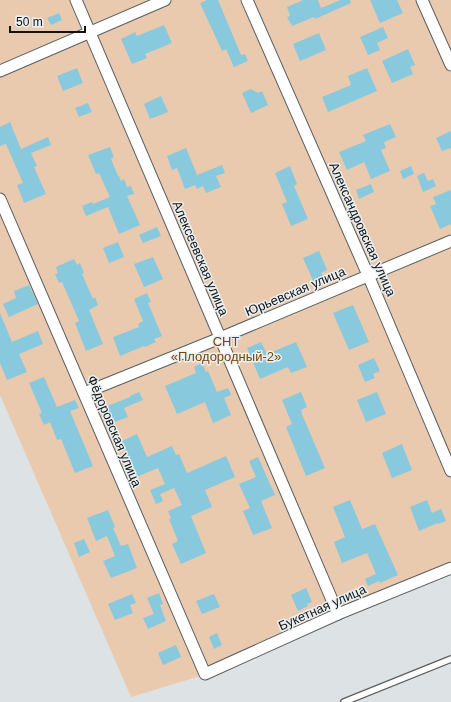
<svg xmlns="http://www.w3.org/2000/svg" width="451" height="702" font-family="Arial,sans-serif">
<rect width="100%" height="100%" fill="#dde2e4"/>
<polygon fill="#eacaae" points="0,0 451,0 451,572 217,671 131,697 0,395"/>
<g fill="#88c9de">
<polygon points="207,0 218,0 241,55 245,54 248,61 234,67 226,49 222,51 200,3"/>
<polygon points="303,0 318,0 321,8 340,0 350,0 351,3 315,19 314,17 292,26 287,17 290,16 287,7"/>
<polygon points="370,0 397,0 403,13 380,23"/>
<polygon points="59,13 62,20 51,25 47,18"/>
<polygon points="164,25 172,43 145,54 147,58 132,64 121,39 135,32 137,36"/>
<polygon points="383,27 388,38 377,43 380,50 368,55 360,37"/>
<polygon points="319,33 326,50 300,61 293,44"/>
<polygon points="408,49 415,65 410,67 413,74 392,83 382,61"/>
<polygon points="77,68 83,83 63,91 57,76"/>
<polygon points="367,68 377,91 328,112 322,97 351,85 348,76"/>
<polygon points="251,89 258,93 262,91 268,105 251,113 242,93"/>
<polygon points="161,96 168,112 150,119 144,104"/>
<polygon points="88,103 92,112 79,117 75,108"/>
<polygon points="10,122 21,149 48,137 51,145 31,153 37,166 34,167 46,194 24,203 17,185 23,183 6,144 0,146 0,127"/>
<polygon points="390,124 396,137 384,142 386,148 381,150 390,171 371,179 364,162 347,170 339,152 366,141 363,135"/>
<polygon points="451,131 451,148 442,151 436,138"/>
<polygon points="110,147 114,157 111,159 118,176 119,176 121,181 124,179 127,187 131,186 134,194 127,196 140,225 119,234 108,207 86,216 82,206 92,202 93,204 110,197 99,173 96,174 88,155"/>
<polygon points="186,148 197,175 222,165 225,173 216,176 221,187 206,193 203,186 197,189 195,185 185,189 177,168 172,170 167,156"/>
<polygon points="290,166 297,184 294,186 308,219 291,226 282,204 287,202 275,173"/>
<polygon points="411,166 414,174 403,179 400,171"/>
<polygon points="424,173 428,181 433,179 436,186 423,192 417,176"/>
<polygon points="371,184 374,192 359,199 356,190"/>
<polygon points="451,190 451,224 440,229 430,206 436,204 433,197"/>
<polygon points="157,227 161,236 143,243 139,235"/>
<polygon points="118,242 124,257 109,263 103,248"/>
<polygon points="319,251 327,270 321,273 325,280 315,285 303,258"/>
<polygon points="153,257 163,279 144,287 134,264"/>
<polygon points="74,259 77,265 80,263 84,273 82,274 93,299 95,297 98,305 89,310 103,344 86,351 75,323 79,321 62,282 59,283 55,274 58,273 56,267"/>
<polygon points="29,285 38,304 9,317 3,304 16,298 14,291"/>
<polygon points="147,293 151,302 148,303 162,336 154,339 156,342 145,347 144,346 120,356 113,337 139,327 138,324 143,321 134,299"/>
<polygon points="353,305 369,342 349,350 333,313"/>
<polygon points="0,313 12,342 38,331 43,344 19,354 27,372 7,380 0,363"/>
<polygon points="261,342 267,354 296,342 307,367 291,373 288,367 260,379 247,348"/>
<polygon points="374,358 380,371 373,374 375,378 365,382 358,365"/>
<polygon points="202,363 206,372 208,371 217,392 228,388 231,395 224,398 231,415 213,423 205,402 177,414 165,386 196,373 194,367"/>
<polygon points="44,377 57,407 75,400 79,408 70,411 93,466 75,473 61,439 57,440 50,422 44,425 39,414 42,413 29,383"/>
<polygon points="139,392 143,400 124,408 128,417 112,423 105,407 130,397 130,396"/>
<polygon points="301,392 307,407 301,410 302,412 301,412 325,468 306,476 286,427 292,424 282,400"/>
<polygon points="377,392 386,414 366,422 357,400"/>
<polygon points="137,434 147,457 172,446 176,455 179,454 187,473 226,456 235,477 205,490 212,507 191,516 206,553 181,564 172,544 178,541 169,519 171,518 168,511 182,505 174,488 160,494 163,501 156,504 150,490 165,484 158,468 134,478 128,463 131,462 122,441"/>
<polygon points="402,444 412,470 392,478 382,453"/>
<polygon points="258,457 275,495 261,501 272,528 253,535 243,511 250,508 239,484 256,477 249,461"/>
<polygon points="350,500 362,529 375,524 398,575 380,583 379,581 368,586 365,579 376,574 367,553 342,563 334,542 345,537 333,507"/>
<polygon points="427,500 432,513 441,509 446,521 438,524 438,523 419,531 410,507"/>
<polygon points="108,510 115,527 113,528 121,546 128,544 137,568 111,578 103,561 115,556 107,536 96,541 87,518"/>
<polygon points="84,539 90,552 79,557 74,543"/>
<polygon points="306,588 312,602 307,604 308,606 298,611 291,595"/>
<polygon points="159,593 163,604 160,605 166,621 148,629 143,618 154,614 147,598"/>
<polygon points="132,594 136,603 130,605 133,613 115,620 108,604"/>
<polygon points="214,594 220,607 202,614 196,601"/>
<polygon points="217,633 222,645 214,649 209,637"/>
<polygon points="176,645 181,657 163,665 158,653"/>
</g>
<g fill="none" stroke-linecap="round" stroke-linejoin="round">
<defs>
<polyline id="service" points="344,702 451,659"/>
<g id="minor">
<polyline points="76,0 338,614"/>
<polyline points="247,0 368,275 451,471"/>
<polyline points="422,0 451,65"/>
<polyline points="0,71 165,0"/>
<polyline points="0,199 205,674 338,614 451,568"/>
<polyline points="84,393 220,338 451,241"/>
</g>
</defs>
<use href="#service" stroke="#595e60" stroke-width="8"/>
<use href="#minor" stroke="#595e60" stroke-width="13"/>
<use href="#service" stroke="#fff" stroke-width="5.5"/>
<use href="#minor" stroke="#fff" stroke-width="11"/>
</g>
<g text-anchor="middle" stroke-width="3" stroke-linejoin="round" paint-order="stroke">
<g font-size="13" fill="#101213" stroke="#eaf0f2">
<text transform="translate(363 229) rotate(66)" y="5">Александровская улица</text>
<text transform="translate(201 258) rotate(67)" y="5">Алексеевская улица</text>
<text transform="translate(295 291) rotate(-23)" y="5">Юрьевская улица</text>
<text transform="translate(115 431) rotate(67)" y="5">Фёдоровская улица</text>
<text transform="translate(322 607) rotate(-24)" y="5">Букетная улица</text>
</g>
<g font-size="13" fill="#794400" stroke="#eaf0f2">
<text x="226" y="346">СНТ<tspan x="226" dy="15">«Плодородный-2»</tspan></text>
</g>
</g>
<path d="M10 26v6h75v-6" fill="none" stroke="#101213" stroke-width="2"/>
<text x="16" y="26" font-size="12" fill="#101213" stroke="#eaf0f2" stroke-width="3" paint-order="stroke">50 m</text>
</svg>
